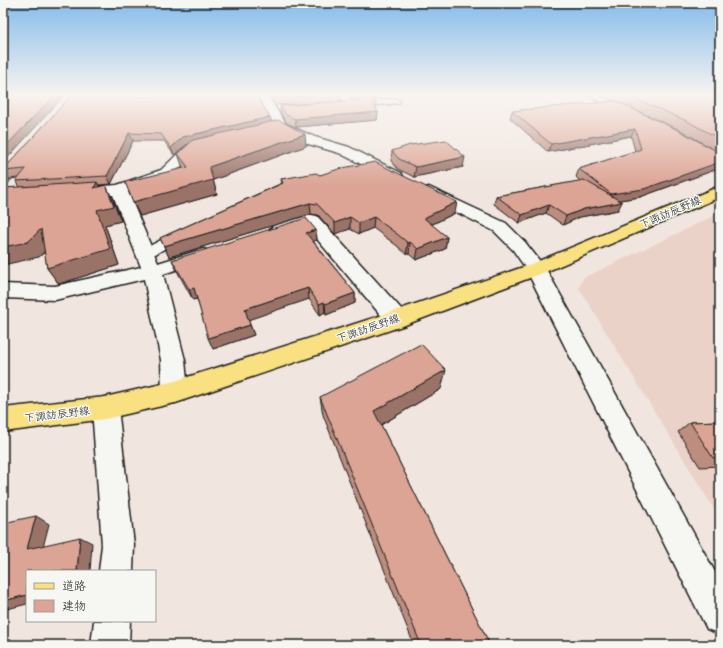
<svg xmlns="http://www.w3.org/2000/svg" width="723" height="648" font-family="Kalam,'Klee One',sans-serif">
<rect width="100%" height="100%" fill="#f1e6df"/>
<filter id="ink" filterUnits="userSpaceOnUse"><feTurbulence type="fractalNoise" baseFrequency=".025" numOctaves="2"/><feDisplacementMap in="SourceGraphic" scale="8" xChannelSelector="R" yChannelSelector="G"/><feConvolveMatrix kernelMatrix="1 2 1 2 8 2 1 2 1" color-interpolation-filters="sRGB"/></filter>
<g filter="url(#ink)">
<polygon fill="#ebd2c8" points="720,213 720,519 579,288 583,278"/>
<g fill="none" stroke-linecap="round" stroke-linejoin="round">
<polygon fill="#62839b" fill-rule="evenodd" points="15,170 20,171 5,188 3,189 3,184"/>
<defs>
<g id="lane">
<polygon points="341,95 349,95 350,105 349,107 326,108 325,106 326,104 342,103"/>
<polygon points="588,95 599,95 630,111 629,113 623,113"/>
<polygon points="396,99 400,101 399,103 356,107 352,104 356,101"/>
<polygon points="182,229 187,230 188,233 187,236 150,257 145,258 140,257 138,254 140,251"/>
</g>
<g id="street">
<polygon points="256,95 267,95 286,124 315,137 349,147 401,173 403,176 401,179 396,180 391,179 339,153 305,143 278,130"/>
<polygon points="205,142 210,143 212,146 210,149 196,152 171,176 128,192 158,263 203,249 210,251 212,255 210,259 163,274 185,360 188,392 184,400 175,403 166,400 162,392 161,360 144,279 55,300 3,298 3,284 55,286 141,267 113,195 79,198 73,196 71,193 73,190 79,188 117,185 161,170 186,146"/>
<polygon points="429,187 506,223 525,242 546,269 543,273 536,275 529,273 513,250 494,231 423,195 421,192 423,189"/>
<polygon points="311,215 317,216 405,313 408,319 405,325 397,327 389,325 307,227 279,235 273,234 270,230 273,226"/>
<polygon points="105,397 114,400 118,408 134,545 133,571 99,571 102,545 92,408 96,400"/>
<polygon points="94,621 130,621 129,645 91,645"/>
</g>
<polygon id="secondary" points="536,263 543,265 546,269 720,581 720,634 707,629 526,269 529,265"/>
<polygon id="primary" points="720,186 720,197 543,273 405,325 175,403 105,419 3,432 3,408 105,397 175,381 389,313 529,265"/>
</defs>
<use href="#lane" stroke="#1c1c1c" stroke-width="3"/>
<use href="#street" stroke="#1c1c1c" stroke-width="3"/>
<use href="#secondary" stroke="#1c1c1c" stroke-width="3"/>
<use href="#primary" stroke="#1c1c1c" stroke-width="3"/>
<use href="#lane" fill="#f6f6f2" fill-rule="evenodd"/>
<use href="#street" fill="#f6f6f2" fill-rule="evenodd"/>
<use href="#secondary" fill="#f6f6f2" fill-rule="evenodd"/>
<use href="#primary" fill="#f9e181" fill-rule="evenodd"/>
</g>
<g fill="#bd8d7f" stroke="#1c1c1c">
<polygon points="268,95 340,95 340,101 351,100 350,95 379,95 379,99 374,99 376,102 376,109 378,112 377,120 296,127 287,123 281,114 280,106 334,102 275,105"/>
<polygon points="612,95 720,95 720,152 719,152 720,153 720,168 640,197 619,200 618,210 580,217 563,225 546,213 519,223 494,204 496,196 580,181 576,177 579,169 635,151 631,136 548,152 510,118 512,111 616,101 716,151 682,131 612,99"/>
<polygon points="70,97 271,122 306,146 213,180 217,194 140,216 183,168 178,154 189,144 186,145 174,155 164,141 133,141 111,184 98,185 99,187 113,200 121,221 105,225 119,265 59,284 47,268 45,252 39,257 20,187 16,181 18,178 3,180 3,170"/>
<polygon points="392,151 463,167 414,177 398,169 391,161"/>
<polygon points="320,175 455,213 431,225 447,237 445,249 416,260 409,254 406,254 396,245 373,228 359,234 350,229 335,234 318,215 311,214 169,257 160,238 282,183 281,179"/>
<polygon points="316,230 317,240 313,241 355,293 355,303 326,315 325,312 320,315 309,299 248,319 254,335 213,349 197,299 193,300 177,271 172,260"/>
<polygon points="441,389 381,425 490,645 414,645 323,415 320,397"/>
<polygon points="720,421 720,466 700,467 678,432 690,422"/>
</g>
<g fill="#9a7368" stroke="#1c1c1c">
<polygon points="55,95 66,95 62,98 3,163 3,149"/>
<polygon points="378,112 377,120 296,127 295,119"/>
<polygon points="270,117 272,124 186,145 174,155 171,148 183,137"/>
<polygon points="635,129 631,136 548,152 551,144"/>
<polygon points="129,133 133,141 111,184 107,176"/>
<polygon points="305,134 306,146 213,180 217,194 140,216 133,202 209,167"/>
<polygon points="465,157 463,167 414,177 416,167"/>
<polygon points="720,162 720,168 640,197 607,202 611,194"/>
<polygon points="97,182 104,197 94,188"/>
<polygon points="106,185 113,200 121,221 105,225 119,265 59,284 47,268 97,210"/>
<polygon points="457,202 455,213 422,229 424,218"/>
<polygon points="622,202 618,210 580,217 563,225 566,216 584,209"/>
<polygon points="310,203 311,214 169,257 164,246"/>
<polygon points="549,205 546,213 519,223 522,215"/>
<polygon points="350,217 350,229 335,234 335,223"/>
<polygon points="374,217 373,228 359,234 359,223"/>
<polygon points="41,229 51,244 39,257 3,265 3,247"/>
<polygon points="316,230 317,240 308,243 306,233"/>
<polygon points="447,237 445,249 416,260 418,249"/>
<polygon points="410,242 409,254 406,254 408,243"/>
<polygon points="194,288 198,298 193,300 189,289"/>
<polygon points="308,288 309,299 248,320 245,309"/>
<polygon points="355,293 355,303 326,315 325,304"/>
<polygon points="324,302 325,312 320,315 319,304"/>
<polygon points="250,325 254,335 213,349 208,338"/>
<polygon points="446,370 441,389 374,429 374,411"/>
<polygon points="36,516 49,524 41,555 27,549"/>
<polygon points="80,537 92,543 90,571 77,571"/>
<polygon points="27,595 27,604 3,610 3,601"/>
</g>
<g fill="#dca494" stroke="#1c1c1c">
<polygon points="3,95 55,95 3,149"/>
<polygon points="272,95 330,95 274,98"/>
<polygon points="627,95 720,95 720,139 687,121"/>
<polygon points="257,96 270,117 183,137 171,148 161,134 129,133 107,176 16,181 26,169 3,171 3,170 70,97"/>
<polygon points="374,99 376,102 372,102 378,112 295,119 286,115 280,106"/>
<polygon points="616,101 678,130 720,153 720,162 644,189 611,194 579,169 641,149 635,129 551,144 512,111"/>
<polygon points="279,120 305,134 209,167 213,180 133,202 125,182 188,167 178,154 193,140"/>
<polygon points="446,140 465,157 416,167 399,159 392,151 410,145"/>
<polygon points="375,162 457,202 424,218 447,237 418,249 410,242 408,243 397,234 374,217 359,223 350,217 335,223 317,204 310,203 164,246 160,238 283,183 281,179 316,173 320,175 342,168"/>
<polygon points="584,180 622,202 584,209 566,216 549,205 522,215 496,196"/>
<polygon points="97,182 94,188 106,185 114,206 97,210 110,249 47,268 41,229 28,242 3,247 3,188"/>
<polygon points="306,218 316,230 306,233 355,293 325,304 324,302 319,304 308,288 245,309 250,325 208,338 194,288 189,289 172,260"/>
<polygon points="421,344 446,370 374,411 490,645 421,645 320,397"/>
<polygon points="720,421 720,457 713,458 690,422"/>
<polygon points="36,516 27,549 80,537 77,571 27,571 27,595 3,601 3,523"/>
</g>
</g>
<linearGradient id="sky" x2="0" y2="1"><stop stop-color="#85bceb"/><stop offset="0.51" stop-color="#f9f4f1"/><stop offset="1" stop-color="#f9f4f1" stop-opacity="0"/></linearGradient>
<rect width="723" height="186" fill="url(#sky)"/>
<g text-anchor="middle" stroke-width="3" stroke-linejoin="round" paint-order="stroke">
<g font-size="11" fill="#1c1c1c" stroke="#f6f6f2">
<text transform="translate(670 212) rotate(-23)" y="4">下諏訪辰野線</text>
<text transform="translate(368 328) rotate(-19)" y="4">下諏訪辰野線</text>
<text transform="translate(57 414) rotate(-7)" y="4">下諏訪辰野線</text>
</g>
</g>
<rect width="723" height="648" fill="none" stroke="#f6f6f2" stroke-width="16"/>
<rect x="8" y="8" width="707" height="632" fill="none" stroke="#1c1c1c" stroke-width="1.5" filter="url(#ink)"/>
<rect x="26" y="570" width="130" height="52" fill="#f6f6f2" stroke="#9f9f9c"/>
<rect x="34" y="583" width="20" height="6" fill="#f9e181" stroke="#9f9f9c"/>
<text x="62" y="590" font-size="12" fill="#1c1c1c">道路</text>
<rect x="34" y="600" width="20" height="12" fill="#dca494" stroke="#9f9f9c"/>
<text x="62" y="610" font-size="12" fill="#1c1c1c">建物</text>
</svg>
